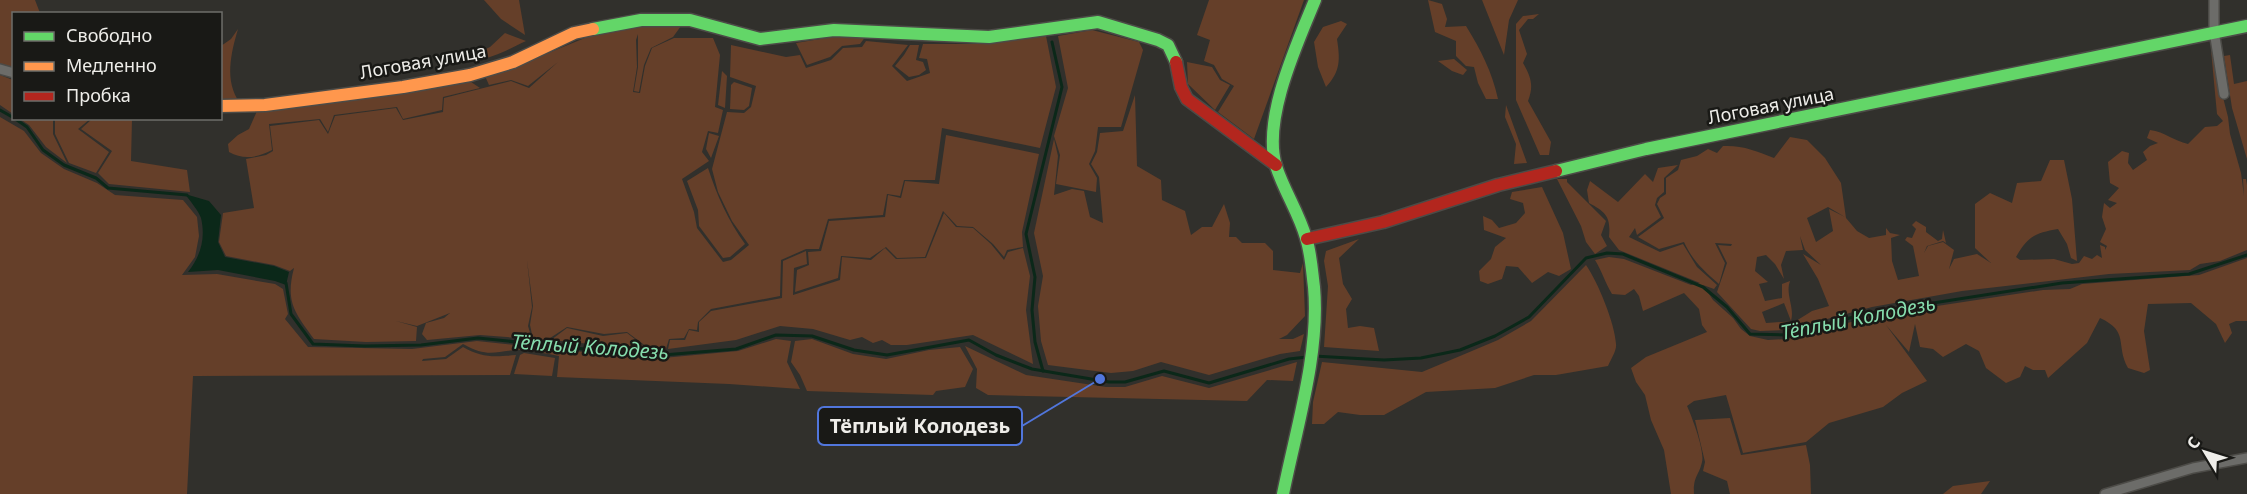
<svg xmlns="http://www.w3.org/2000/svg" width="2247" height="494" font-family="'Noto Sans',sans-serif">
<rect width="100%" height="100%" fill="#31302c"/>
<g fill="#653f29" fill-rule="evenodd">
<polygon points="0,0 35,0 40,13 14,14 13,71 0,66"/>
<polygon points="484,0 519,0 525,35 501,19"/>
<polygon points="1209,0 1304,0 1254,139 1218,112 1234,86 1222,79 1214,65 1204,61 1210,40 1197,35"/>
<path d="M1428,0L1442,4L1447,19L1445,27L1466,26C1481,50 1492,72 1498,99H1486L1478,83L1474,67L1466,66L1456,56V41L1435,32Z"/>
<polygon points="1482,0 1518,0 1509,20 1504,55"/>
<path d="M1539,14L1533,19H1528L1519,30L1527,54L1523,63C1531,77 1534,86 1528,101L1551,142L1549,155H1540L1516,100V24L1523,16Z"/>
<path d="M1341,21L1347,24L1337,39C1340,59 1341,71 1326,87L1318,67L1314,42L1323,27Z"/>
<path d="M655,24L681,26L673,37L651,48L644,65L639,92L634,91L638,67V34L636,40L637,67L633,92L640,93L645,66L652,48L674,38H713L720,55L715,107L723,110L718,133L708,131L702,152L709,161L682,179L694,212L697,228L723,262L731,260L749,245L732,221L718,192L712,169L727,112L744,113L751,107L756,86L730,77L731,45L786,57L800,55L806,68L831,60L843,48L862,47L866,41L908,45L892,66L907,81L930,73L927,59L919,58L923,44H983L1046,36L1056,87L1040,148L942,128L935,180H904L900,196L887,194L883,215L828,219L819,249H806L781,260L780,296L711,309L698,322L697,330L689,329L684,338L669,339L666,349L651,350L627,332L604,334L567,327L547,340L533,339L530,325L533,306L527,260L532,307L528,326L532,339L480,335L427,340L422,334L426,323L444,318L450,313L417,326L396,321L417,327L416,341L366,342L314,339C295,313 285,302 294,268L290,271L274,265L226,256L219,242L223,213L254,208L246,159L266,155L273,151L270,126L319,120L328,134L335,116L396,108L403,120L443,112L444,98L511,81L529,88L558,62L528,86L511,80L489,85L485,76L519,65L597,33Z"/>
<path d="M238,29C231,53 224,81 240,103H221V46L231,39Z"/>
<polygon points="1092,30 1139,42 1143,50 1121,127 1098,127 1095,151 1089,164 1097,178 1096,192 1056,184 1060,155 1054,136 1068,88 1058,36"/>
<path d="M505,33L526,41C508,49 488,63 467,58L490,47Z"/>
<polygon points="838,36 866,36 860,44 842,46 830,57 807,65 796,43"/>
<polygon points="910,45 919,45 916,60 923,62 926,70 919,75 909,77 895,66 904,55"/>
<path d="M2211,50L2228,117L2230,134L2241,173L2244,196L2243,179H2246L2247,185V250L2220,261L2200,264L2190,270L2109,274L1962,291L1872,307L1786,330L1760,331L1751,329L1717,292L1727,263L1718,245L1731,246L1732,244L1715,243L1725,263L1719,284C1704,271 1692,260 1684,242L1659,249L1638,237L1664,218L1657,204L1660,198L1666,194V178L1678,170L1681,160L1697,156L1708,149L1717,153L1723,146C1742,145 1757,151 1774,158L1790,137L1807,140L1825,158L1841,183L1846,218L1857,231L1869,238L1886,235V228L1890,233L1900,235L1891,238L1892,261L1898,280L1919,276L1913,246L1905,240L1907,237L1912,238L1916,229L1912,225L1916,221L1926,227V232L1938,241L1942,239L1943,230L1946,243L1943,241L1927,246L1924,253L1928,246L1943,242L1954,250L1949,269L1954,259L1977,254L1991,263L1975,248V204L1990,193L2012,203L2017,183L2041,181L2050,160H2064L2072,199L2077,261L2071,258L2067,244L2058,229C2035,233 2028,236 2016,257L2020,260L2054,259L2072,264L2079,263L2084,256L2092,259L2097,255L2102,258L2100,245L2105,247V250L2107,246L2100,242L2106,229L2102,217L2104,203L2110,208L2117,203L2108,200L2119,188L2110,183L2108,162L2122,151L2129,153L2128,163L2133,170L2147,160L2143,152L2150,146L2158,143L2147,138L2150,130C2165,132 2174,141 2188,144L2205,127L2217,126L2223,121L2217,114ZM1828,207L1845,217L1829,209L1833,231L1816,242L1807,218ZM1800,236L1805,250L1821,265L1803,254L1818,279L1829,306L1812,311L1796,321L1766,323L1762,312L1784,303L1791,321C1795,307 1785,295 1790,281L1782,284V298L1765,301L1759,284L1768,282L1755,271L1757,257L1766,255L1775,264L1784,279L1781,265L1786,251L1803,250Z"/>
<polygon points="2230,55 2234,84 2247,81 2247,159 2232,108 2224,56"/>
<polygon points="1454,59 1467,70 1463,75 1452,71 1438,61"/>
<polygon points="1187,62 1212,67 1220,80 1230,85 1215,110 1188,84"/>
<polygon points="722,71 727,76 725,108 718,105"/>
<polygon points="0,75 13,80 13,114 0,105"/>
<path d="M471,82L480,88L443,97L442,110L403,119L397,107L334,115L328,132L320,119L269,124L272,150C257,158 243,160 229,152L228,144L238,135L249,129L257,111L404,93Z"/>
<polygon points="734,82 752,88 749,106 744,110 730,109 731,85"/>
<polygon points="1135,95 1137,166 1161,180 1162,200 1185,211 1191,235 1202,227 1212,227 1224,204 1230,223 1229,237 1236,237 1242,243 1265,243 1273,251 1273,270 1300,273 1303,263 1305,316 1287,335 1279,339 1293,339 1304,334 1300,351 1280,354 1209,375 1161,362 1133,371 1111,373 1048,365 1041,341 1038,306 1043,276 1034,233 1054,139 1058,156 1054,195 1072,189 1084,191 1090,217 1103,223 1099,177 1091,164 1097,152 1100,133 1123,131"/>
<polygon points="1506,105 1527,163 1514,164 1516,144 1505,117"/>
<path d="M0,117L24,131L41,153L64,169L97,183L115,195L183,200L197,217L199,236L195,257L182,275L217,274L275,284L283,289L288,314L285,319L308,347L412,349L477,341L652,359L738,351L776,339L791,341L787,362L800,389L729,384L557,377L559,356C547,354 536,351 524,350C497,349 491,360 463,344L445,357L423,359L422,361L446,359L463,347C482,358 494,357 516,355L510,375L193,376L187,494H0Z"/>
<polygon points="20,119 53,119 53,134 67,163 46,147 29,125"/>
<polygon points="55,119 90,119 78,129 109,152 96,173 69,163 55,134"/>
<polygon points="92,119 132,119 131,161 187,170 190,192 109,184 98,173 112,151 81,129"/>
<polygon points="709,133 719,136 711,158 706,149"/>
<polygon points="946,135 1039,154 1022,232 1023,247 1007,250 1004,257 993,244 973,227 957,226 943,211 925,257 897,258 886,247 870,258 841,256 838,278 795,292 797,270 809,265 808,252 821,251 829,221 885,217 888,195 901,198 905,181 939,184"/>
<path d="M1678,165L1664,178V192L1657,198L1655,205L1661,217L1637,235L1635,228L1629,237L1660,252L1683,244L1697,267L1717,285L1714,289L1703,285L1713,300L1733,318L1741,329L1750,336L1768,340L1786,339L1878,315L2043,290L2070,289L2082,284L2199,275L2247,258V321H2236L2229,324L2232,333L2225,343L2216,324L2191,303L2148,304L2144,331L2150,370L2144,373L2128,368C2115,344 2130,332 2100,318L2087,343L2048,378L2045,370H2033L2025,366L2020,377L2006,383L1986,368L1979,351L1966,344L1943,357L1933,349L1920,347L1915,324L1909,352L1886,325L1927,381L1902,393L1883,407L1829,423L1806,442L1743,453L1726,395L1694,401L1687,406C1692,417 1705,451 1702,462C1699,476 1693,476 1694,494H1671L1664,450L1651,420L1645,395L1636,382L1631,368L1646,357L1707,332L1702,325L1699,309L1684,293L1643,311L1639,296L1634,289L1625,295L1612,294C1605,283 1602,271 1595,260L1609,257L1624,259L1691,285L1700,283L1619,250L1609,237C1611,217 1606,212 1589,203L1587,190L1590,181L1618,202L1645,174L1653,182L1658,168Z"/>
<path d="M708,168C717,196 728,220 745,244L730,257L723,258L699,226L698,210L687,181Z"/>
<polygon points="1557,179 1567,179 1567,182 1606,221 1601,235 1607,246 1595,254 1586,242 1581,226"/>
<polygon points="1542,187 1563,233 1571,269 1559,276 1548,272 1532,283 1518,267 1506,266 1502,279 1488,284 1480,281 1479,271 1491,259 1495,247 1506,238 1484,230 1483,216 1492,220 1499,228 1516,223 1525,213 1523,203 1510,199 1512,192"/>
<polygon points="944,213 956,227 973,228 991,244 1004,260 1008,252 1023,248 1030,276 1026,310 1033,364 973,335 907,345 891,345 882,340 873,343 862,337 850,340 813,329 780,326 736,340 668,349 670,340 685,340 689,330 699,332 699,322 711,311 782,298 783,261 806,251 807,264 794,268 793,295 840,280 842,257 871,260 885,248 896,259 926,258"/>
<polygon points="1359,239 1339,258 1343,284 1352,299 1346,309 1348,328 1360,326 1374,328 1379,351 1324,347 1328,286 1324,261 1326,251"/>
<path d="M1586,265C1598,282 1615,324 1616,344C1617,350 1611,359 1608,366L1556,375H1534L1495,388L1426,392L1384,415H1360L1338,412L1324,424H1312L1313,402L1322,362L1422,372L1498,340L1531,321Z"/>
<polygon points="567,328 603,336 627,333 649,350 551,340"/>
<polygon points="812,339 853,354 886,359 929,350 960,347 973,369 965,387 936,391 933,395 807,391 800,375 791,362 795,341"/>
<polygon points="965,346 1026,375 1106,387 1125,387 1162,376 1209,388 1297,362 1293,381 1267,380 1247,401 988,395 976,388 977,369"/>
<polygon points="524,353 555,358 552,376 514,374 520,355"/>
<polygon points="1730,418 1741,455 1806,445 1810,465 1811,494 1730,494 1727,481 1703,471 1705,462 1695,420"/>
<polygon points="1990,481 1981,494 1943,494 1953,486"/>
</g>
<path fill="#0b2819" d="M185,194L209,201L221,215L218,242L225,257L274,266L289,272L286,285L275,281L218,270L188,272C200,257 206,239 201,218C198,210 190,201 185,194Z"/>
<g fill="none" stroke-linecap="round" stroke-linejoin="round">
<g stroke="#0b2819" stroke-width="3">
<polyline points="0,110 14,118"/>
<polyline points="14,118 27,127 43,150 64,165 96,178 108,188 187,195"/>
<polyline points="286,283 291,314 313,344 365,346 421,345 478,338 651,356 736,349 776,335 812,336 854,350 887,355 969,340 996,355 1032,369 1109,382 1125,382 1164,371 1209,383 1289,359 1307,357"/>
<polyline points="1314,356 1384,360 1421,358 1460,350 1495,336 1529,317 1586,258 1607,253 1623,254 1703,287 1727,307 1750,334 1785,335 1869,313 2062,283 2189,274 2247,255"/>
<polyline points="1043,371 1035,342 1032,310 1035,277 1026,234 1062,87 1052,42"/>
</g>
<defs>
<g id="street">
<polyline points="2214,0 2214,31 2224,94"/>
<polyline points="0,69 14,73"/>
<polyline points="2105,494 2193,468 2247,458"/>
</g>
<g id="fast">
<polyline points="593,29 641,20 690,20 760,39 834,30 989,37 1098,22 1158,40 1168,45 1176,62"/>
<polyline points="1556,171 1646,149 2247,26"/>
<path d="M1283,494C1296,429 1320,353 1314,287C1312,272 1311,253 1306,238C1299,213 1284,191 1276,166C1262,119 1297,44 1315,0"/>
</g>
<polyline id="slow" points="220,106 265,105 403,87 470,75 513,62 574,33 593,29"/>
<g id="jam">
<polyline points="1176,62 1181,87 1187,99 1276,165"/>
<polyline points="1307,239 1383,222 1498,185 1556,171"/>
</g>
</defs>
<use href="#street" stroke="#4c4b47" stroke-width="12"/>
<use href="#fast" stroke="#4c4b47" stroke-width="15"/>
<use href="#slow" stroke="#4c4b47" stroke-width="15"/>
<use href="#jam" stroke="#4c4b47" stroke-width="15"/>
<use href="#street" stroke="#6c6c69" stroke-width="9"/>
<use href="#fast" stroke="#63d668" stroke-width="12"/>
<use href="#slow" stroke="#ff974d" stroke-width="12"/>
<use href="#jam" stroke="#b3261e" stroke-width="12"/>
</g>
<g text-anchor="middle" stroke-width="5" stroke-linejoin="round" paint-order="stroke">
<g font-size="18" fill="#eeede9" stroke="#191916">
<text transform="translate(423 62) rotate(-10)" y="6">Логовая улица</text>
<text transform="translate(1771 106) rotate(-11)" y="6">Логовая улица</text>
</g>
<g font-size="20" font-style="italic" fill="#86ddad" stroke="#191916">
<text transform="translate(1858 318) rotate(-11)" y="7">Тёплый Колодезь</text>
<text transform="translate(590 347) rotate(4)" y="7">Тёплый Колодезь</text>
</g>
</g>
<path fill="none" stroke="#5176dc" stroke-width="2" d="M1100 379L1022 426"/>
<circle fill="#5176dc" stroke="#191916" stroke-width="2" cx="1100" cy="379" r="6"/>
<rect fill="#191916" stroke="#5176dc" stroke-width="2" x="818" y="407" width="204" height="38" rx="6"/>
<g font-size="20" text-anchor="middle" font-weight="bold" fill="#eeede9">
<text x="920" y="433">Тёплый Колодезь</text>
</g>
<rect x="12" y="12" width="210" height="108" fill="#191916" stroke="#6e6e6a" stroke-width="1.5"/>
<rect x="24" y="32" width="30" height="9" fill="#63d668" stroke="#6e6e6a" stroke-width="1.5"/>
<text x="66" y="42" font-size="18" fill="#eeede9">Свободно</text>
<rect x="24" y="62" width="30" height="9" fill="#ff974d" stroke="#6e6e6a" stroke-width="1.5"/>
<text x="66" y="72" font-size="18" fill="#eeede9">Медленно</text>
<rect x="24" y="92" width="30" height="9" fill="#b3261e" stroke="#6e6e6a" stroke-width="1.5"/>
<text x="66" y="102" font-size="18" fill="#eeede9">Пробка</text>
<g transform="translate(2205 452) rotate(308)" stroke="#191916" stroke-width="4.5" paint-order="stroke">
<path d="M0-4.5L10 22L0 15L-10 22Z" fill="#eeede9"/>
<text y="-9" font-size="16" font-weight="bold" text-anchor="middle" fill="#eeede9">С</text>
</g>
</svg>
